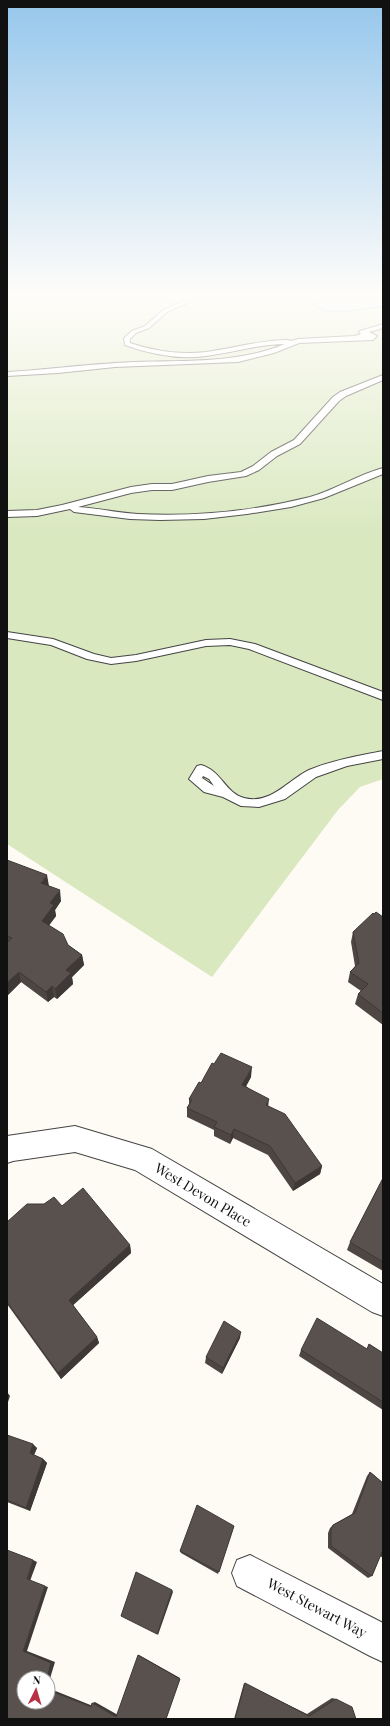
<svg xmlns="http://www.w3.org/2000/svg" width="390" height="1726" font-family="'Playfair Display',serif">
<rect width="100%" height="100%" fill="#fefbf5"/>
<polygon fill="#d9e8bf" points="7,297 383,297 383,779 360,787 338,810 212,977 7,844"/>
<path fill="#bce4f3" stroke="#47a1c6" d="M321,297H383V307H378C364,309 322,318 313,304L317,298Z"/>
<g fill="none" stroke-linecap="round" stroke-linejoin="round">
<defs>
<g id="service">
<path d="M193,297H201L167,312L149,328L136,333L130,339V343C154,351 181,355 206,352C234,348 260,340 288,340L291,341L298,339L354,336L361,334L359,332L360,331L383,324V328L369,332L377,336L373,340L299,343L274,353L238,362L115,367L58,373L7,376V372C44,370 80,365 116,363C172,359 232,366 285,344C258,344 233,353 206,356C179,360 150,354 125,345L124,338L132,331L145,326L163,310Z"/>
<path d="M383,375V380L346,396L339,401L300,444L277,456L259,470L246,476L208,482L172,490H152L131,493L78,507C98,508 118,513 138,514C195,517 254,511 310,497C335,490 357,475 383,468V474L324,498L291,507L247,514L204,519L160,520L130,519L74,512L70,509L37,516L7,517V511L37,510L62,505L131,487L152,484H172L208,476L241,472L253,466L271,452L294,440L333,397L340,392Z"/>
<polygon points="7,632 53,639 94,654 111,658 136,655 206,640 230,639 255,644 383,692 383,700 249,649 230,645 206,646 136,661 111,664 87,659 51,645 7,638"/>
<path d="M383,751V759L347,766L316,777L285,799L259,807L241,806L223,797L204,792L189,779L197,766L201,765C222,771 225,793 244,798C271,805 288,780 309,770C333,760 358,756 383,751ZM203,776L209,779L214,786L202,778Z"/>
</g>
<g id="minor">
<polygon points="75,1126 152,1149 383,1284 383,1316 372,1312 135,1170 75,1152 13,1161 7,1163 7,1136"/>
<polygon points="250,1555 383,1623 383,1662 370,1656 237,1586 232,1573 237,1560"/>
</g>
</defs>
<use href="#service" stroke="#444" stroke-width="2"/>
<use href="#minor" stroke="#444" stroke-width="2"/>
<use href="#service" fill="#fff" fill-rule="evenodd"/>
<use href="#minor" fill="#fff" fill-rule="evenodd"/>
</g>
<g fill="#4d4642">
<polygon points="7,860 49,886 61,901 55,910 56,916 49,925 68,945 82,955 84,965 72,977 73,984 57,999 54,997 48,1002 21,982 7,996"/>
<polygon points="374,914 383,917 383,1025 355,1004 358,994 361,991 348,982 350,972 355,966 351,942 353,932"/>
<polygon points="251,1077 246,1086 268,1106 322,1166 320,1174 293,1191 268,1155 233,1138 230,1144 214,1136 214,1130 187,1117 187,1108 189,1104 189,1099 201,1083"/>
<polygon points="383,1178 383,1271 347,1250 350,1242"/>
<polygon points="62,1206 130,1245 131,1253 73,1305 97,1337 99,1343 61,1379 7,1304 7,1222"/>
<polygon points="240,1338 222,1374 205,1363 206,1357"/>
<polygon points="369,1344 383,1353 383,1410 299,1356 301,1350 367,1349"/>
<polygon points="7,1435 37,1448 34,1455 43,1459 47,1463 30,1511 7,1502"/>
<polygon points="370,1472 383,1483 383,1558 380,1556 372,1576 368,1578 328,1548 328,1533 330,1528 333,1525 352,1514 367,1476"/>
<polygon points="234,1526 218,1574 181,1553 180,1551"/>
<polygon points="244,1683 307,1714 332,1698 336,1699 356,1719 234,1719"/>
</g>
<g fill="#3e3936">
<polygon points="47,875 49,886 43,894 41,883"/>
<polygon points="60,890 61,901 55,910 56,916 45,931 42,921 50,903"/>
<polygon points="82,955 84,965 72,977 73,984 57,999 55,989 66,970"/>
<polygon points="19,972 21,982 7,996 7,983"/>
<polygon points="52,986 54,997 48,1002 46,992"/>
<polygon points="252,1067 251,1077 242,1094 242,1085"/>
<polygon points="269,1099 268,1108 266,1105"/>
<polygon points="234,1129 233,1138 230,1144 231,1135"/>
<polygon points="322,1166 320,1174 293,1191 295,1183"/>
<polygon points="130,1245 131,1253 71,1307 69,1300"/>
<polygon points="241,1332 240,1338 222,1374 223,1368"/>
<polygon points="97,1337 99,1343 61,1379 58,1373"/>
<polygon points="7,1392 10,1396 7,1405"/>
<polygon points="33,1444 37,1448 33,1457 30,1453"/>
<polygon points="43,1459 47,1463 30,1511 26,1508"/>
<polygon points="33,1560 37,1562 30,1581 27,1579"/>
<polygon points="45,1586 48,1587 27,1651 55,1662 48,1685 48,1678 47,1678 23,1651"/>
<polygon points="172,1590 173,1592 158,1635 157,1634"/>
<polygon points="138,1655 139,1655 180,1678 166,1719"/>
<polygon points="48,1688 93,1706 91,1707 48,1690"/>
<polygon points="95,1702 118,1715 116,1717 92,1703"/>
</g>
<g fill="#59514d" stroke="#3e3936">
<polygon points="7,860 47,875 41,883 60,890 50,903 54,905 42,921 63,934 68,945 82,955 66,970 71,973 55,989 52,986 46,992 19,972 7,983 7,943 12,938 7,936"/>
<polygon points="376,912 383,917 383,1013 358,994 368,984 350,972 359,963 353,932 373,913 374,914"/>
<polygon points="221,1053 252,1067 242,1085 269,1099 266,1105 285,1114 322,1166 295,1183 270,1146 234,1129 231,1135 214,1127 217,1122 187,1108 192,1100 189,1099 199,1082 201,1083 212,1063 214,1064"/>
<polygon points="383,1178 383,1262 350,1242"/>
<polygon points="83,1188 130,1245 69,1300 97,1337 58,1373 7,1302 7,1222 27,1204 44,1204 54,1197 62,1206"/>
<polygon points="317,1318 367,1349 369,1344 383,1353 383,1402 301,1350"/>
<polygon points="224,1321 241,1332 223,1368 206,1357"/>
<polygon points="7,1435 33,1444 30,1453 43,1459 26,1508 7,1500"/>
<polygon points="370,1472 383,1483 383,1553 382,1552 372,1576 331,1546 331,1530 333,1525 355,1513"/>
<polygon points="197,1505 234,1526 219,1572 180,1551"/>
<polygon points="7,1550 33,1560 27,1579 45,1586 23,1651 51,1663 47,1678 24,1678 24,1702 48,1702 48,1690 91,1707 92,1703 116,1717 138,1655 180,1679 166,1719 7,1719"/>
<polygon points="136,1572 172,1590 157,1634 121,1616"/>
<polygon points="245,1683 309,1716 336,1699 352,1707 356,1719 235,1719"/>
</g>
<linearGradient id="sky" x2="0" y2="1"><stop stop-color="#96c7ec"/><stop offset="0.55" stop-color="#fffdfa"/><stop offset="1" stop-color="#fffdfa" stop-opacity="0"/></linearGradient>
<rect width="390" height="539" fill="url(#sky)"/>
<g text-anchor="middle" stroke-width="4" stroke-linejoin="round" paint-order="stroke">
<g font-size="14" fill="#111" stroke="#fff">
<text transform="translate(203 1195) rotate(31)" y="5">West Devon Place</text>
<text transform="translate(317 1608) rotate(28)" y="5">West Stewart Way</text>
</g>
</g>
<rect width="390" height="1726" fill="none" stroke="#111111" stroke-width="16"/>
<g transform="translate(36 1690) rotate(5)"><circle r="19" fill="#ffffff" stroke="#a0a0a0"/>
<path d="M0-3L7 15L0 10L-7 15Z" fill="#b93045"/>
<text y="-6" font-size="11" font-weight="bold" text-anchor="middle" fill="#111111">N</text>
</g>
</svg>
